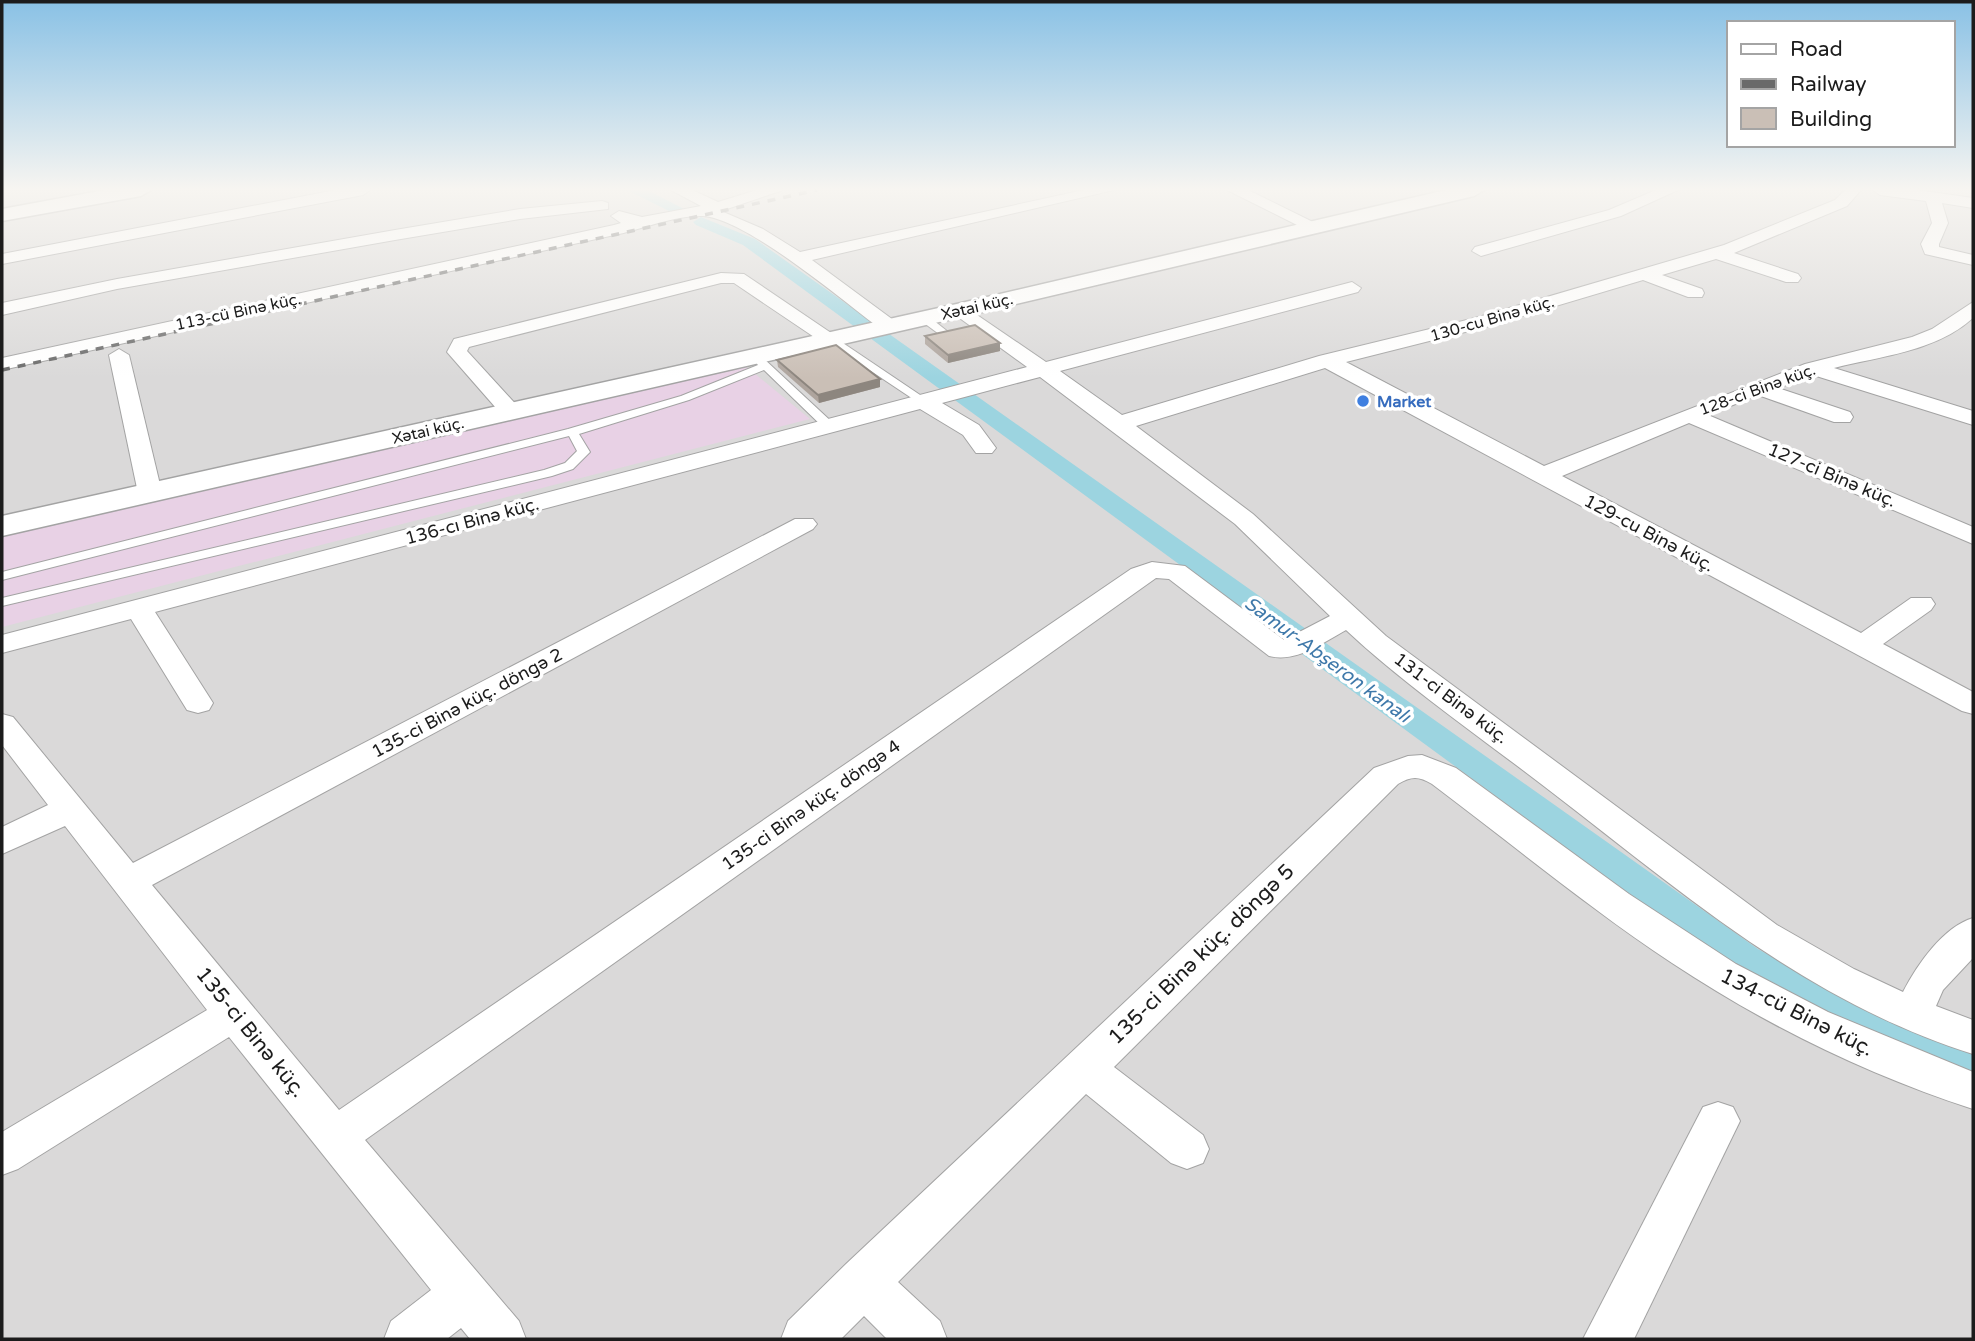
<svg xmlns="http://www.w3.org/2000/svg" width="1975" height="1341" font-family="'Varela Round',sans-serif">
<rect width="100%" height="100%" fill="#eee9e0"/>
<rect fill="#dad9d9" x="2" y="190" width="1971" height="1149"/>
<polygon fill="#e8d1e5" points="743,364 810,419 2,627 2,534"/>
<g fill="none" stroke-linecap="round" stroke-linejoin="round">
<g fill="#9cd4e0" fill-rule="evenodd">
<polygon points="627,190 647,190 686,210 678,215 673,213"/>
<polygon points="701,217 755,239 1758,949 1820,984 1973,1048 1973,1082 1794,1006 1732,969 743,245 696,225 693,222"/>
</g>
<defs>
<g id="service">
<polygon points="920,316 928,316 952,335 943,337 920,320"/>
<polygon points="826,337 834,337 929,401 919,403 826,341"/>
<polygon points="755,358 763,358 834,424 834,430 826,430 764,370 689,400 579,434 590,452 573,469 552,476 2,606 2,598 544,470 565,463 577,451 569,436 2,580 2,572 568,429 681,396 758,365 754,360"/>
</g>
<g id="minor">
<polygon points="336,190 370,190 363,195 2,264 2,254"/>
<path d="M671,190H692L718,202L757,190H783L721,211L763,229L800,252L1084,190H1114L812,260L896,322L899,326L889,332L882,330C843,301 747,219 703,216C676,215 645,228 619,234L2,370V358L614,225L621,223L611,216L619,211L642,217L701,206Z"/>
<polygon points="1227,190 1248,190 1321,226 1313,231 1307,230"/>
<polygon points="1656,190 1678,190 1621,216 1481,256 1472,251 1475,247 1609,210"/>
<path d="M1845,190H1861L1847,206L1734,253L1798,274L1801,278L1798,282H1786L1716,259L1662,275L1702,289L1704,293L1702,297H1688L1643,280L1489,326L1346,362L1544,466L1805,364L1912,337L1932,329L1973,302V318C1935,352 1881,356 1834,368L1973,411V425L1813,375L1778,388L1850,412L1853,417L1850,422H1834L1758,395L1708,415L1973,527V544L1689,423L1562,476L1861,633L1911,598H1931L1935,604L1931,610L1883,644L1973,692V714L1962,711L1325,368L1136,426L1253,514L1386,636L1777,925L1854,969L1903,992C1917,965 1943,927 1973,918V958L1943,990L1936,1006L1973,1020V1054C1805,1001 1682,892 1545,787C1479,736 1407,687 1346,630C1322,643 1297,663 1269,656L1169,579L1156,578L365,1140L519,1321L526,1339H470L461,1328L447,1339H384L391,1321L431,1290L229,1037L18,1169L2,1175V1132L207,1010L65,826L2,854V827L48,805L2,745V714L13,717L133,863L795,519H813L817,524L813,529L152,885L339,1110L1131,569L1152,562L1185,566L1284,640L1330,616L1235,524L1040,377L942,403L979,425L996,448L992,453H976L963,435L920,409L155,612L213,703L209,710L198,713L187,710L131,619L2,653V635L1027,367L954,314L951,310L954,306L961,304L1046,362L1352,282L1361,288L1358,292L1060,371L1122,415L1319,356L1475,318L1724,245L1835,200Z"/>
<polygon points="1873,190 1917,190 1973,198 1973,208 1942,203 1948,223 1939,244 1939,247 1973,255 1973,265 1925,254 1921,244 1932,223 1926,201 1880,195"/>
<polygon points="602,201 608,203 608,209 520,219 395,240 117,289 2,315 2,303 117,279 395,230 520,209"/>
<polygon points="721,273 744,274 840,339 837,343 823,343 734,283 721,283 469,347 467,351 522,411 511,418 503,416 447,352 454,339"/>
<polygon points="119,349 129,355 162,493 159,498 141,498 138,493 109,355"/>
<path d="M1422,755L1456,768L1629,894L1736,964L1828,1012L1973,1072V1109C1868,1075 1764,1024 1672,963C1589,908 1512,844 1432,784C1419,776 1411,776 1398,784L1114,1067L1203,1135L1209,1149L1203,1163L1187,1169L1171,1163L1086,1094L898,1282L940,1321L947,1339H887L864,1316L841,1339H781L788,1321L846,1264L1374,768L1408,756Z"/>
<polygon points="1718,1102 1733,1107 1740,1121 1634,1339 1583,1339 1703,1107"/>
</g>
<g id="tertiary">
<polygon points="105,190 151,190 141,196 2,221 2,209"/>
<polygon points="1446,190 1484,190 1474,196 961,317 2,536 2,516 961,303"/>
</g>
</defs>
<use href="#service" stroke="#a3a3a3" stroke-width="2"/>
<use href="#minor" stroke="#a3a3a3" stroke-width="2"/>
<use href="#tertiary" stroke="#a3a3a3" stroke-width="3"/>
<use href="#service" fill="#fff" fill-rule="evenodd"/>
<use href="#minor" fill="#fff" fill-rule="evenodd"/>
<use href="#tertiary" fill="#fff" fill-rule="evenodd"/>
<polyline stroke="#6a6a6a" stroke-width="3.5" stroke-dasharray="8 8" stroke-linecap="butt" points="2,370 817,190"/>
</g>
<g fill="#aea49d">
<polygon points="925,336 1000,351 948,363 925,344"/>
<polygon points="777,360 880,379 880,387 819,403 778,367"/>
</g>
<g fill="#8d867f">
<polygon points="1000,343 1000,351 948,363 948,355"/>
<polygon points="880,379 880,387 819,403 818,395"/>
</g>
<g fill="#cabfb6" stroke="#8d867f" stroke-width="2">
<polygon points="975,325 1000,343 948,355 925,336"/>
<polygon points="836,345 880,379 818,395 777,360"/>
</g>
<linearGradient id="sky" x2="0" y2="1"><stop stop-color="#89c1e5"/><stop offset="0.5" stop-color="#f7f5f1"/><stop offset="1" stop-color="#f7f5f1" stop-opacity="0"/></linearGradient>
<rect width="1975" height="378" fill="url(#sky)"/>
<circle fill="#3f7fe0" stroke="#fff" stroke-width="2.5" cx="1363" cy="401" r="7"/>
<g text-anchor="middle" stroke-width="7" stroke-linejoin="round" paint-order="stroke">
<g font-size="16" fill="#1c1c1c" stroke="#fff">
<text transform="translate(977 306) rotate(-13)" y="6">Xətai küç.</text>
<text transform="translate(238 311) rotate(-12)" y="6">113-cü Binə küç.</text>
<text transform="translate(1492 318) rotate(-16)" y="6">130-cu Binə küç.</text>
<text transform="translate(1757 389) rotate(-20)" y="6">128-ci Binə küç.</text>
<text transform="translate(428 430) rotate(-13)" y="6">Xətai küç.</text>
</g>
<g font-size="16" font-weight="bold" fill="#366cbe" stroke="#fff" text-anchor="start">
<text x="1377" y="407">Market</text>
</g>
<g font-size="18" fill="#1c1c1c" stroke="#fff">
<text transform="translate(1832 475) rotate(23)" y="6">127-ci Binə küç.</text>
<text transform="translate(472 521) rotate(-15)" y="6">136-cı Binə küç.</text>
<text transform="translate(1649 533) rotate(28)" y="6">129-cu Binə küç.</text>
<text transform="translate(1451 698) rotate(37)" y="6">131-ci Binə küç.</text>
<text transform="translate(467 703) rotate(-28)" y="6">135-ci Binə küç. döngə 2</text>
<text transform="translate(811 805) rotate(-35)" y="6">135-ci Binə küç. döngə 4</text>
</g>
<g font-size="19" font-style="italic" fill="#3f79aa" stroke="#fff">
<text transform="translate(1328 659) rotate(36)" y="7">Samur-Abşeron kanalı</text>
</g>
<g font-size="21" fill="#1c1c1c" stroke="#fff">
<text transform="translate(1201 954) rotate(-44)" y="7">135-ci Binə küç. döngə 5</text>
<text transform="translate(1797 1012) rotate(27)" y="7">134-cü Binə küç.</text>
<text transform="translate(251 1032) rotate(51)" y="7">135-ci Binə küç.</text>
</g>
</g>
<rect width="1975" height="1341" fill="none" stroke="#1c1c1c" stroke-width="7"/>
<rect x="1727" y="21" width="228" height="126" fill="#ffffff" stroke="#a4a4a4" stroke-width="2"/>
<rect x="1741" y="44" width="35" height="10" fill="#ffffff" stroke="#a4a4a4" stroke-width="2"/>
<text x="1790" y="56" font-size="21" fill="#1c1c1c">Road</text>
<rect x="1741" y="79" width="35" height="10" fill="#6a6a6a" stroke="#a4a4a4" stroke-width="2"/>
<text x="1790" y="91" font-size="21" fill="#1c1c1c">Railway</text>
<rect x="1741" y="108" width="35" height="21" fill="#cabfb6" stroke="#a4a4a4" stroke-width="2"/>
<text x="1790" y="126" font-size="21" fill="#1c1c1c">Building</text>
</svg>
